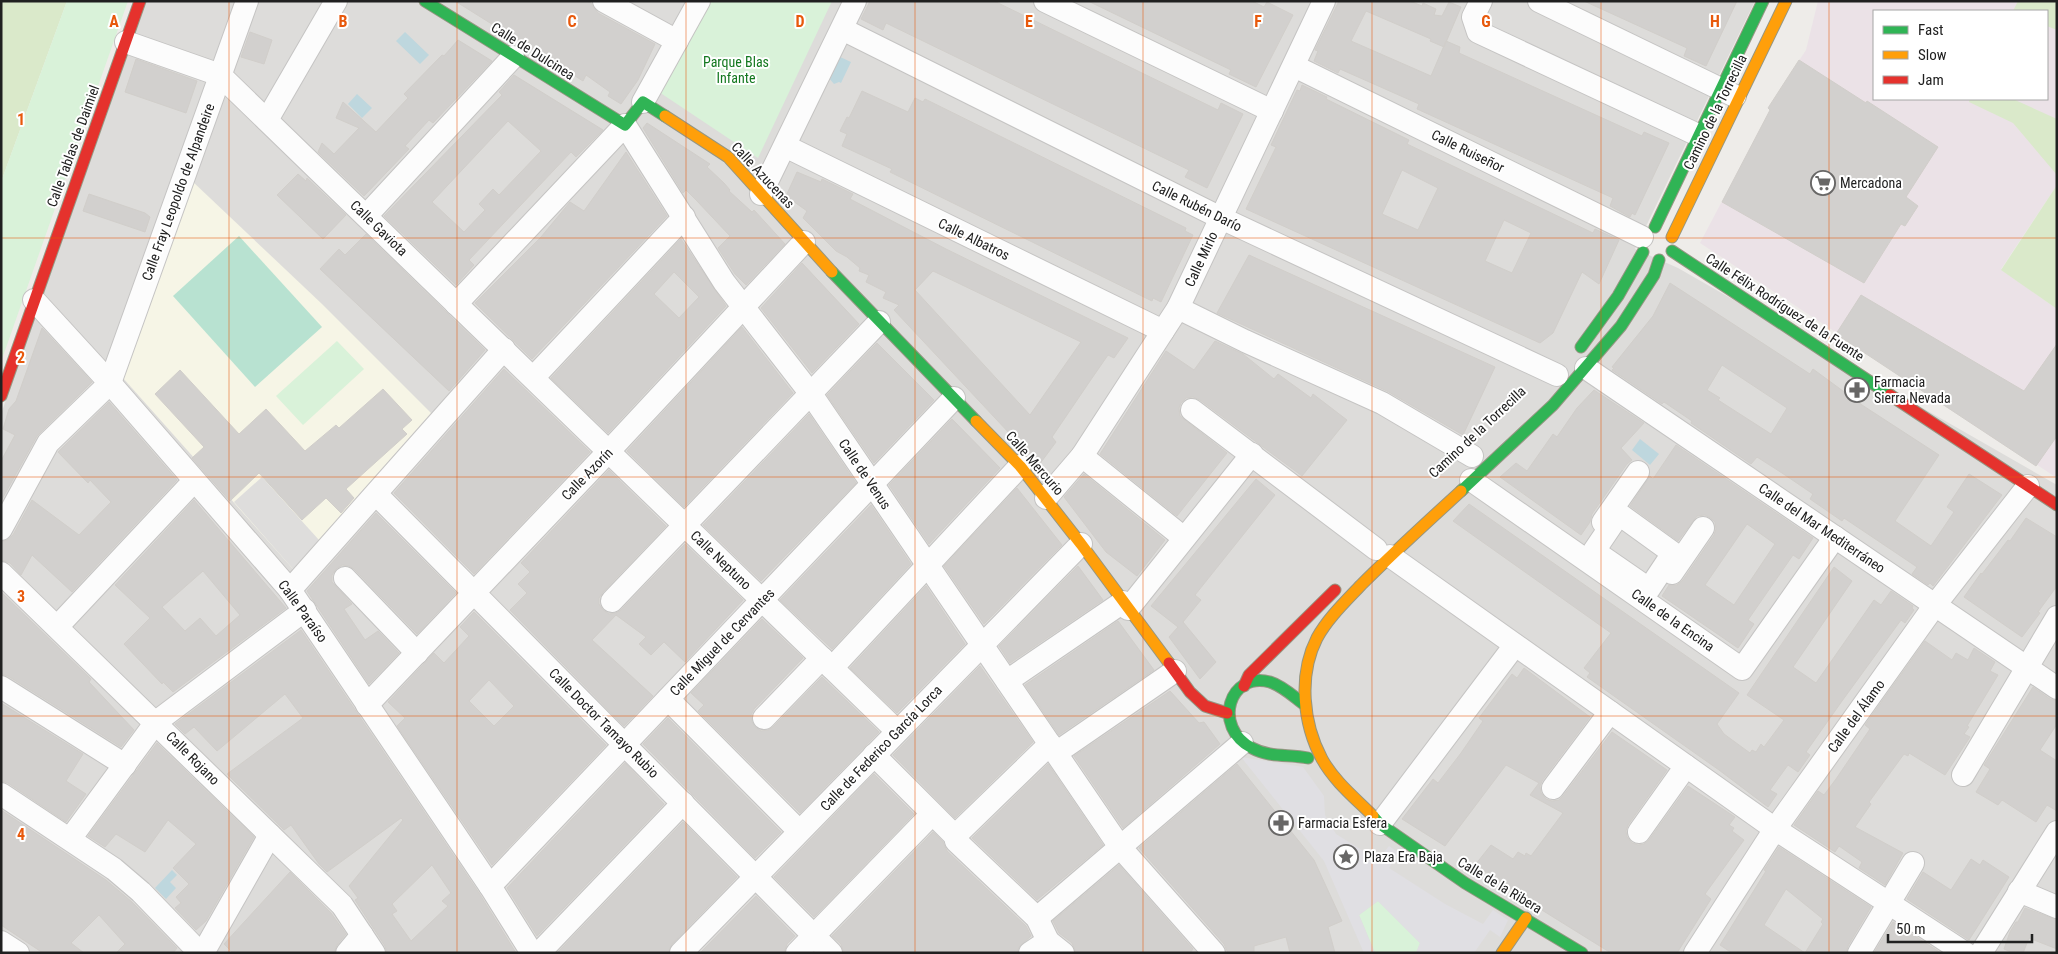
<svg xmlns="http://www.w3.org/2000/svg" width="2058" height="954" font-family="'Roboto Condensed',sans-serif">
<rect width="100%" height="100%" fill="#eeece9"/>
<polygon fill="#dddcda" points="147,1 1755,1 1635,249 1678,268 2057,485 2057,953 1,953 1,414"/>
<path fill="#ebe2e7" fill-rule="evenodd" d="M1818,1H2057V185L2001,269L2057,309V478L1700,243L1770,110L1768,108L1806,50ZM1874,11H2047V99H1874Z"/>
<polygon fill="#f6f5e6" points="192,181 322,304 431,413 293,569 123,378"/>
<g fill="#dae9ca">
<polygon points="1,1 67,1 1,182"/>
<polygon points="2018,1 2057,1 2057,30 2047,26 2047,11 2013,11"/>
<polygon points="1970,99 2013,99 2057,119 2057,175 2013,123 1969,102"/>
<polygon points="2057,185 2057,309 2001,270"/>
</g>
<g fill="#d9f2d9">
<polygon points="67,1 128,1 1,362 1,182"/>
<polygon points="708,1 832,1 758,158 659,92"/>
<polygon points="337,341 364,369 303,425 276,396"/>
<polygon points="1378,901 1420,943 1416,953 1375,953 1359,915"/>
</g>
<polygon fill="#b8e2d1" points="239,236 322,327 255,387 173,296"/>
<polygon fill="#dedddc" points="262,477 319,540 293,569 234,502"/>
<polygon fill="#e0dfe3" points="1241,757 1303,767 1324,796 1325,815 1336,834 1378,860 1389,846 1399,853 1389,868 1445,904 1483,924 1493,910 1508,920 1500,937 1490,930 1474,953 1416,953 1420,943 1378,901 1359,915 1375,953 1364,953 1324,861"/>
<g fill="#bed7de">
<polygon points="405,32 429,55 420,64 396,41"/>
<polygon points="838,56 851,62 841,83 839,82 834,84 828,77"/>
<polygon points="357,94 372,108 362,118 348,104"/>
<polygon points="1640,439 1659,454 1650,465 1632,450"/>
<polygon points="172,870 177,875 170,882 176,888 166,899 155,888"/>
</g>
<g fill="#d2d0ce" stroke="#d1ceca" fill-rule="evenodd">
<polygon points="455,1 587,1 591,3 598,13 655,44 638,80 621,104 608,96 610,92 586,75 583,81"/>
<polygon points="870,1 994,1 1218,110 1221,103 1243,114 1207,188 1185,177 1189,170 886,23 883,30 861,19"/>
<polygon points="1088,1 1252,1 1264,7 1267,2 1293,15 1256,87 1229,74 1231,70"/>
<polygon points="1339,1 1410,1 1422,6 1423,3 1436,9 1434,15 1442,16 1449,2 1461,7 1444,47 1430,41 1431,39 1366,11 1351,41 1431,76 1446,41 1460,47 1459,53 1642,136 1644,132 1669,143 1635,215 1632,213 1630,217 1610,206 1613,198 1417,109 1419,104 1340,69 1338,73 1314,61 1318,51 1315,50"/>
<polygon points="1584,1 1737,1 1706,66 1684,56 1687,48"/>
<polygon points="250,32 272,40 264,64 241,57"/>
<polygon points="458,40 492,61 433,123 429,120 405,146 409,149 364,196 318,152 322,143 334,154 359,128 336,118 343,102 376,132 408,98 404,94 442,55 444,56"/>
<polygon points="136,59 197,81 186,113 125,92"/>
<polygon points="1799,60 1866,103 1867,101 1938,147 1906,197 1918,206 1905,226 1901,224 1864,283 1722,202 1770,110 1768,108"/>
<path d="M514,75L603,130L576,157L571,152L469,260L474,265L456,285L384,216L502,95L499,92ZM508,121L541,151L499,195L493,189L479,204L485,210L464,232L432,202Z"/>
<path d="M1302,85L1327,97L1326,99L1409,140L1407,144L1593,233L1595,229L1619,240L1599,284L1582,272L1553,333L1540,343L1246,209L1276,147L1271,145L1297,90L1300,91ZM1402,170L1438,188L1418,230L1382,214ZM1504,220L1531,233L1512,273L1485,261Z"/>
<polygon points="862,91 908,112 915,98 923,102 925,99 1186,228 1185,231 1193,235 1161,302 1153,298 1152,301 890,172 892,169 842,146 847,134 840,131 847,117 849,118"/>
<polygon points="647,123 710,164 707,167 724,183 730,190 729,191 752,212 754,210 785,244 746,285 735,274 718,248 730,236 697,201 686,190 683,193 643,128"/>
<polygon points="626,152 667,216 532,359 475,303 541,237 570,202 584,211"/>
<path d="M797,172L821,182L822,179L853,194L850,199L946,249L1128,338L1114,358L1108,355L1090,381L1052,437L1056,442L1039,465L894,310L899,305L883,298L886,292L866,282L869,275L859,271L860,268L847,257L836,251L803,218L807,211L786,196ZM933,271L1081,342L1030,415L915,290Z"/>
<polygon points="298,174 306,181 307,178 346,215 323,239 277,195"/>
<polygon points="89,194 145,213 150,217 145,232 83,211"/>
<polygon points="366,234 485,350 449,391 320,269 339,249 345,255"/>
<path d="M681,239L726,306L608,433L551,378ZM674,272L699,297L679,318L654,294Z"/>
<polygon points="1249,255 1495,367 1463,435 1387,391 1217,313"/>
<polygon points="802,263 859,324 812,373 761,308"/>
<path d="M1670,283L1810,374L1813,369L1862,405L1939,455L1895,521L1931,546L1954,512L1947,507L1969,474L2002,495L1933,586L1930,583L1928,585L1912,574L1917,567L1844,518L1842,521L1810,499L1813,494L1782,473L1757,457L1751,464L1691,423L1692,421L1664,402L1662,404L1612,370L1614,368L1612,367L1653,316ZM1722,365L1787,408L1771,434L1718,400L1720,398L1707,390Z"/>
<polygon points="1861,295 2024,391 2057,344 2057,436 2036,466 1836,334"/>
<polygon points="742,327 793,393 684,507 627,451"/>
<polygon points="42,328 92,382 37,436 1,501 1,461 15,435 3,429 9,409 16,401"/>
<polygon points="1215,341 1243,354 1274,379 1278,374 1311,398 1313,394 1347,420 1302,476 1200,400 1193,397 1186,398 1181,403 1179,408 1180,416 1227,453 1177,516 1100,454 1166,351 1194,370"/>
<polygon points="877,343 934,400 874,463 827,395"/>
<polygon points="504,369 590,452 474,574 394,493"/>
<polygon points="180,370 239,434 266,409 305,451 336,425 339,428 383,389 412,420 402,429 407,434 346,489 354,498 341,513 326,498 302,520 259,473 230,501 192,458 204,447 155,394"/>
<polygon points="1594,390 1644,423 1621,448 1632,460 1627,464 1592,514 1590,522 1581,535 1500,477 1516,463 1527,471 1553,434 1557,437 1577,408"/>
<polygon points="109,402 177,480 72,592 32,555 21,575 10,563 1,560 1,542 7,540 13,535 32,500 79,535 111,502 90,480 88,483 58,452"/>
<polygon points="809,414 856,483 761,581 703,525"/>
<polygon points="952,419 1000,468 929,544 889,485"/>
<path d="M1676,445L1813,538L1799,559L1793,555L1748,620L1754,624L1738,648L1662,596L1669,585H1677L1683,580L1714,535L1716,529L1715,522L1711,518L1705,515L1697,516L1678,541L1630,506L1650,476L1653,479ZM1747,524L1775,544L1734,605L1705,585Z"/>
<polygon points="609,470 666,526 603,592 599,598 599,604 603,610 609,614 616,613 621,610 685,544 743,600 685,662 664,642 651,655 639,644 646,637 616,615 592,640 653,696 624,726 510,610 527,593 518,584 530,572 521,563"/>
<polygon points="1084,474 1165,540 1137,576 1106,552 1064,497"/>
<polygon points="1256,479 1275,495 1195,595 1201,600 1183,622 1216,662 1200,679 1169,637 1178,627 1151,606"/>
<polygon points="1017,488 1062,545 984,624 944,566"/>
<path d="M194,500L286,608L173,692L163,682L162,684L124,644L150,618L115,585ZM203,571L240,615L216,636L200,618L185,631L162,607Z"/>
<polygon points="1469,504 1739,693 1717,724 1724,734 1750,753 1752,750 1756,752 1761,744 1764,747 1784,720 1747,695 1834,567 1852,581 1793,667 1816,683 1874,600 1881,605 1891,591 1913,606 1912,608 1914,610 1905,623 1901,620 1842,701 1806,752 1810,755 1798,772 1788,765 1770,790 1777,794 1768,807 1719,770 1587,677 1590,673 1584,668 1611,633 1453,521"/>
<polygon points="871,505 911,564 832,649 780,600"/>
<polygon points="376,513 456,593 417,634 354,569 349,566 342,565 336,569 332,575 332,582 352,604 344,609 365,640 378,631 399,653 369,684 307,591"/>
<polygon points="2026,518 2057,537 2057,586 2038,612 2040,613 2022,637 1964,597 1981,573 1982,574 2008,540 2010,541"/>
<polygon points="1078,566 1103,600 1010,663 999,646"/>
<polygon points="926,586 965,644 897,713 850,668"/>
<polygon points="1,592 91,679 89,682 134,730 121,747 8,676 1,674"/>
<path d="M474,612L606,745L492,865L397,726L405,718L388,702L434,653L444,663L469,636L460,627ZM489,680L514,706L494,726L469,701Z"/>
<polygon points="762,619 803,658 754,709 751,715 752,722 755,727 761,731 768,730 773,727 822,677 879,732 800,813 698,711 704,705 691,693"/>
<polygon points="1118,621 1154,670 1059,735 1025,685"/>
<path d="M301,630L479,893L516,953H387L385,946L355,900L358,898L349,886L403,820L401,818L327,872L319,864L291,825L284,830L227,774L303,718L285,694L217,751L194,727L185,734L175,724ZM432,865L451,893L442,901L448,906L411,941L392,914L397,911L392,904Z"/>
<polygon points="1925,641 1952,660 1956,653 1968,660 1974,648 1995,662 1990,671 1998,675 1967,726 1969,727 1964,734 1970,737 1945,775 1909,753 1908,756 1904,754 1869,802 1871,804 1855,827 1903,853 1885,885 1859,868 1862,862 1839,846 1835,852 1794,825 1818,791 1824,795 1836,779 1870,729 1865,725"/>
<polygon points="980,666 1033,742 955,818 893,755"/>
<polygon points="1524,668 1590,717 1542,781 1540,786 1541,793 1546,799 1552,801 1559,800 1563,796 1612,732 1667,770 1628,825 1626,831 1627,837 1632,843 1638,845 1644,844 1649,840 1688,786 1735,817 1729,825 1734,828 1732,831 1744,840 1705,894 1711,899 1677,953 1611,953 1537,907 1475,865 1491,845 1513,859 1518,852 1525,856 1526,853 1531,856 1563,813 1530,795 1539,783 1506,765 1445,846 1402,819 1433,779 1438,783 1461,753 1483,721 1479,718 1512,674 1517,678"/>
<polygon points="2033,687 2050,699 2057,701 2057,724 2040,750 2057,761 2057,811 2047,805 2036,822 2002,800 1998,805 1976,792 1990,769 1984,765"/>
<polygon points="1170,691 1199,723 1204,722 1220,744 1123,828 1074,756"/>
<polygon points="1,703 83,754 66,781 86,794 66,822 8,783 1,781"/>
<polygon points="668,718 781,832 755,858 643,744"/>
<polygon points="157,743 254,837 206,921 196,930 175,908 181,903 176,897 189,884 173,868 196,844 168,820 145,852 116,834 105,847 88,836"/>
<polygon points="625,763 664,804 537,936 507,888"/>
<polygon points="1048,764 1103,845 1037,900 972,838"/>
<polygon points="1237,764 1314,860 1342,921 1328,927 1335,953 1290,953 1286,937 1254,946 1254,953 1228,953 1224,944 1139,848"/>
<polygon points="874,774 914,814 814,917 774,877"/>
<polygon points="1,810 106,880 132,902 177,948 173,953 116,953 125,944 99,915 71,943 84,953 43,953 1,925"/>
<polygon points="683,822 737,877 672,944 668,953 557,953"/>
<polygon points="933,832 943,842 947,851 1026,926 1031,936 1019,947 1017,953 844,953 841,944 832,936"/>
<polygon points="1779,847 1871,907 1848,946 1846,953 1805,953 1823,924 1821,922 1823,919 1786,889 1764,925 1805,953 1732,953 1720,945 1766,871 1764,870"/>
<polygon points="1971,859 1980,865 1983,860 2009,877 1969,940 1907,899 1923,872 1951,890"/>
<polygon points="1119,865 1193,949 1190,953 1076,953 1072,943 1059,933 1053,921"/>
<polygon points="290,872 331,913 346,934 337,945 334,953 233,953 224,944"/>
<polygon points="756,896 795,936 787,944 784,953 700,953"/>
<polygon points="2025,908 2057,920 2057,949 2029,938 2023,953 2013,953 2004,949 2010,932 2016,922 2018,922"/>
<polygon points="1893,922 1941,953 1874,953"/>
</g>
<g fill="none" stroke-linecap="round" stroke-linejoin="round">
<defs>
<g id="street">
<polyline points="604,1 677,41"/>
<polyline points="1045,1 1272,111"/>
<polyline points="1481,1 1473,17 1478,32 1698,135"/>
<polyline points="1539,1 1735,96"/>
<polyline points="842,29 1221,218 1557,375"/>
<polyline points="126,42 220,75 897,731"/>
<polyline points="1294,66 1642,237"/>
<polyline points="643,102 699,1"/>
<polyline points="267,120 336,1"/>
<polyline points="785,146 1163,331"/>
<polyline points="761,194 855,1"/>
<polyline points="366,216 513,57"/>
<polyline points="34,300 110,383 290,590 490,886 532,953"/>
<polyline points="456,304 625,125 724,282 811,394 1120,847 1214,953"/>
<polyline points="1178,308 1245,341 1382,403 1472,456"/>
<polyline points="1586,368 2057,688"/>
<polyline points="533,378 684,217"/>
<polyline points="1192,410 1376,549"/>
<polyline points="1082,456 1184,538"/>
<polyline points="1471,480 1742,669 1835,537"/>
<polyline points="376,494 831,953"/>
<polyline points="1046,498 1082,456 1178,308 1324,1"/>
<polygon points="1619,514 1673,553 1649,589 1594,551"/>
<polyline points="1603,522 1638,472"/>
<polyline points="1,529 48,443 110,383 247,1"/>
<polyline points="1390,556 1775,829 1965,953"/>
<polyline points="1,573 342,905 374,953"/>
<polyline points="1672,573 1703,528"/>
<polyline points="345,578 417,653"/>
<polyline points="290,590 504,349"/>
<polyline points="612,601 879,322"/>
<polyline points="1128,609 1252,454"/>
<polyline points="57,627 194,481"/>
<polyline points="832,668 1020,466"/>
<polyline points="1007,681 1123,602"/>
<polyline points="1,687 125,765"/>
<polyline points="668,699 799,831"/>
<polyline points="367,705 609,451 804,242"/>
<polyline points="764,718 822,658"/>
<polyline points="1056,753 1175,671"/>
<polyline points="874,755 955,836 956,841 1037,918 1048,941"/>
<polyline points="1963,775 2057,617"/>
<polyline points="1553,788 1610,712"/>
<polyline points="1,794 114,869 141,892 200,953"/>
<polyline points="1380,824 1515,645"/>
<polyline points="1639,832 1686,766"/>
<polyline points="955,836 1050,744"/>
<polyline points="70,839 156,722 305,610"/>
<polyline points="490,886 954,398"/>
<polyline points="2019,891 2057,907"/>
<polyline points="1037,918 1242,743"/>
<polyline points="1,942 18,953"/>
<polyline points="203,953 270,835"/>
<polyline points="347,953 362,935"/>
<polyline points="539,953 683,803"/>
<polyline points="681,953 1081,544"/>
<polyline points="797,953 932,814"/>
<polyline points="1030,953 1048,941 1063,953"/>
<polyline points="1695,953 1775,829 1935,605 2028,486"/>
<polyline points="1859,953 1913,863"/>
<polyline points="1981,953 2057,832"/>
</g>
<g id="fast">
<polyline points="425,1 625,125 643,102 665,116"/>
<polyline points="1655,227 1763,1"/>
<polyline points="1672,251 1890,395"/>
<polyline points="832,272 976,421"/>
<polyline points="1581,347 1618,296 1643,252"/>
<polyline points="1461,491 1553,405 1621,326 1654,275 1659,260"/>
<path d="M1305,705C1294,697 1283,686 1270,682C1229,671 1212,727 1252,748C1270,758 1289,754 1308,758"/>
<polyline points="1373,816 1380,824 1465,883 1582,953"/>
</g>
<g id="slow">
<polyline points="665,116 728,157 832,272"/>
<polyline points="1672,237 1786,1"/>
<polyline points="976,421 1020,466 1081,544 1169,663"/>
<path d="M1373,816C1355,798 1334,781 1322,759C1303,724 1298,675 1317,638C1328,618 1346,601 1361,585C1393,553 1427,522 1461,491"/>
<polyline points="1502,953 1526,918"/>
</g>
<g id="jam">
<polyline points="1890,395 2057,505"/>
<polyline points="1,396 140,1"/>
<polyline points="1169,663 1190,692 1205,706 1227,713"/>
<polyline points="1244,686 1249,675 1335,590"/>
</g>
</defs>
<use href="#street" stroke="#c5c4c3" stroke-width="24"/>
<use href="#fast" stroke="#959682" stroke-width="13"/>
<use href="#slow" stroke="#959682" stroke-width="13"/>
<use href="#jam" stroke="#959682" stroke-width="13"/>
<use href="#street" stroke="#fcfcfc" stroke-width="22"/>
<use href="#fast" stroke="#30b455" stroke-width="11"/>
<use href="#slow" stroke="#ff9f0a" stroke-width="11"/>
<use href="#jam" stroke="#e5322d" stroke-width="11"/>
</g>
<path fill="none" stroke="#e8590c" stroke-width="1" stroke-opacity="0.55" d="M229,1V953M457,1V953M686,1V953M915,1V953M1143,1V953M1372,1V953M1601,1V953M1829,1V953M1,238H2057M1,477H2057M1,716H2057"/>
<defs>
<symbol id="supermarket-ring" viewBox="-11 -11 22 22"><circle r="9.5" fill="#fff" stroke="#686766" stroke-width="1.5"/><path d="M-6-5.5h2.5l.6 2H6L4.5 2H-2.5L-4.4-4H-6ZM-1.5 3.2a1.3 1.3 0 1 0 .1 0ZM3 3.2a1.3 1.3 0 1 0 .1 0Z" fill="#686766"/></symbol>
<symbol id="pharmacy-ring" viewBox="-11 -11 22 22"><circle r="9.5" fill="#fff" stroke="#686766" stroke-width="1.5"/><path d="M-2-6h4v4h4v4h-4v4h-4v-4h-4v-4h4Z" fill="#686766"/></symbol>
<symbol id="sight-ring" viewBox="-11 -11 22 22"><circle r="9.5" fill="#fff" stroke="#686766" stroke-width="1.5"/><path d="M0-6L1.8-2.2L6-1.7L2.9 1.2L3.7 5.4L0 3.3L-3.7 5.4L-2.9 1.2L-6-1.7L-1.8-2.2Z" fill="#686766"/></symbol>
</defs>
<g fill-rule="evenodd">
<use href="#supermarket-ring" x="1809" y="169" width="28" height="28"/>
<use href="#pharmacy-ring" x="1843" y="376" width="28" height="28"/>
<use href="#pharmacy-ring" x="1267" y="809" width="28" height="28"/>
<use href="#sight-ring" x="1332" y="843" width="28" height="28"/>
</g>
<g text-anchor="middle" stroke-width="4" stroke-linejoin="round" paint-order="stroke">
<g font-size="14" fill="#202020" stroke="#fff">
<text transform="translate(533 51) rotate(32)" y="5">Calle de Dulcinea</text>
<text transform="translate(1715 112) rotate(-64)" y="5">Camino de la Torrecilla</text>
<text transform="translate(73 146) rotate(-70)" y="5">Calle Tablas de Daimiel</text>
<text transform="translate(1468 151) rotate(26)" y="5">Calle Ruiseñor</text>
<text transform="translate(763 175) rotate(47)" y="5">Calle Azucenas</text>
<text transform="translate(178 192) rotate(-70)" y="5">Calle Fray Leopoldo de Alpandeire</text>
<text transform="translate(1197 206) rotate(26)" y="5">Calle Rubén Darío</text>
<text transform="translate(379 228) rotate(44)" y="5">Calle Gaviota</text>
<text transform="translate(974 239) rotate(26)" y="5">Calle Albatros</text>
<text transform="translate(1201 259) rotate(-65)" y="5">Calle Mirlo</text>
<text transform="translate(1785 307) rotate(33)" y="5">Calle Félix Rodríguez de la Fuente</text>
<text transform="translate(1477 432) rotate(-43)" y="5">Camino de la Torrecilla</text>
<text transform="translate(1035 463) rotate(49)" y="5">Calle Mercurio</text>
<text transform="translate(587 474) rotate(-46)" y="5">Calle Azorín</text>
<text transform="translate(865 474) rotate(56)" y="5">Calle de Venus</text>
<text transform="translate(1822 528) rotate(34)" y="5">Calle del Mar Mediterráneo</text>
<text transform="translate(721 560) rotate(44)" y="5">Calle Neptuno</text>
<text transform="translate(303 611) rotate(54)" y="5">Calle Paraíso</text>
<text transform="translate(1673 620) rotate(35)" y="5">Calle de la Encina</text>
<text transform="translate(722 642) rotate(-46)" y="5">Calle Miguel de Cervantes</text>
<text transform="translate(1856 716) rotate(-54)" y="5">Calle del Álamo</text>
<text transform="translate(604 723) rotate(45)" y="5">Calle Doctor Tamayo Rubio</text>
<text transform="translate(881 748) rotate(-46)" y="5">Calle de Federico García Lorca</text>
<text transform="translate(193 758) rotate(45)" y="5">Calle Rojano</text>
<text transform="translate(1500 885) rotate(31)" y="5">Calle de la Ribera</text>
</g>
<g font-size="14" fill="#13781f" stroke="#fff">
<text x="736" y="67">Parque Blas<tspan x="736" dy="16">Infante</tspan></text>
</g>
<g font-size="14" fill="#202020" stroke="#fff" text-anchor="start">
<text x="1840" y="188">Mercadona</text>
<text x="1874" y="387">Farmacia<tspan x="1874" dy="16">Sierra Nevada</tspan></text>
<text x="1298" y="828">Farmacia Esfera</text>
<text x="1364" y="862">Plaza Era Baja</text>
</g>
</g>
<g font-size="16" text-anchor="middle" font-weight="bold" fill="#e8590c" stroke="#fff" stroke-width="4" stroke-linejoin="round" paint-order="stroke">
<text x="114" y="27">A</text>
<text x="343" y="27">B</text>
<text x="572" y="27">C</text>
<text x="800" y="27">D</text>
<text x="1029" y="27">E</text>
<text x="1258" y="27">F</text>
<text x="1486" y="27">G</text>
<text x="1715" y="27">H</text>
<text x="21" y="125">1</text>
<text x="21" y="363">2</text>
<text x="21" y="602">3</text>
<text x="21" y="840">4</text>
</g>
<rect width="2058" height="954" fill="none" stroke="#202020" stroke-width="5"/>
<rect x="1873" y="10" width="175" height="90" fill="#ffffff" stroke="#a6a6a6"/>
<rect x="1883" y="26" width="25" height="8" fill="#30b455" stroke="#a6a6a6"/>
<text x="1918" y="35" font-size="15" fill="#202020">Fast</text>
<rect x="1883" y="51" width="25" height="8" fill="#ff9f0a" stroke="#a6a6a6"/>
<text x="1918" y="60" font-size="15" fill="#202020">Slow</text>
<rect x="1883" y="76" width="25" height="8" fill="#e5322d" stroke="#a6a6a6"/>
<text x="1918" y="85" font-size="15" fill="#202020">Jam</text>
<path d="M1888 934v8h144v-8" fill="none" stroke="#202020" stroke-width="2.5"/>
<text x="1896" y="934" font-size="15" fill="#202020" stroke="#ffffff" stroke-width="4" paint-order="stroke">50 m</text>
</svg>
